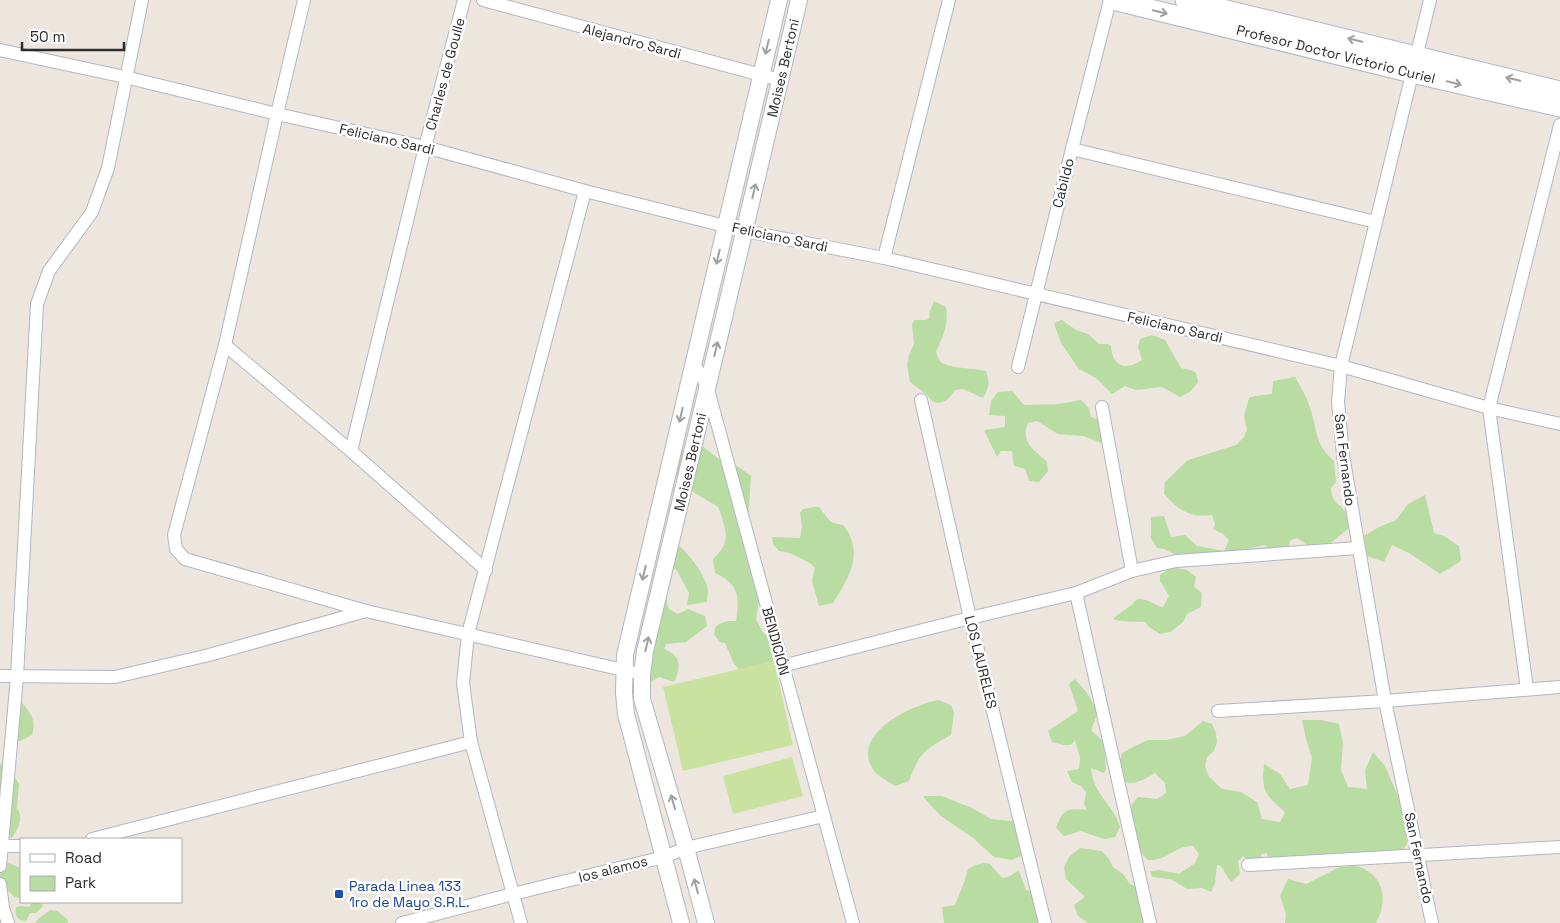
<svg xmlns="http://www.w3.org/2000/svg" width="1560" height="923" font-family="'Space Grotesk',sans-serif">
<rect width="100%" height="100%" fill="#ece6df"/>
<g fill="#b9dca2">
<path d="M934,301L946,307C949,322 943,338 936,351C937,354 938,360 941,362C950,369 975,368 986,371C990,382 989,388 983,398L963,389L955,390C949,399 944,405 933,402L926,394L910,382L907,365L909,355L914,344L912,325L914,320H925L929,319L930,311Z"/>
<path d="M1062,320L1076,330L1088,334L1099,344H1108L1111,346C1112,367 1126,371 1142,360L1138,347L1140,339L1152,335L1165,340L1181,368L1191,370L1196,373L1198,382L1191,391L1180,397L1162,387L1136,390L1125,386L1112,394L1096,378L1079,369L1061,343L1054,323Z"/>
<path d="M1295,377C1300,386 1306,395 1309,405C1318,428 1313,443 1334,461L1336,482L1331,488C1332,503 1337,501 1345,511C1349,515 1349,522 1350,527L1326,547L1309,546L1297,538L1291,540L1287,550L1270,548L1264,545L1248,549L1235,564L1221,560L1176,555L1164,549L1157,548L1151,538V517L1164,516L1171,537L1185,535L1197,546L1224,551L1229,540L1223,534L1213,529L1215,524L1212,515C1189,518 1179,510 1164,494L1165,482L1188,460L1236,445L1244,437L1247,430L1244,416L1249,398L1255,396L1272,394L1273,381Z"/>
<path d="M1012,391L1024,405L1060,404L1081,400L1089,408L1091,417L1104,422L1107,445L1083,436L1058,434L1037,421L1028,423C1020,443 1034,449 1047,462L1048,471L1039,482L1029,481L1025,469L1014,466L1012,451H1001L997,457L984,430L1005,427V416L989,415L991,401L998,392Z"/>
<path d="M701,445L725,464L736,465L751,476L748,522L759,601L756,619L763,633L776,641C778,654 774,660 766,670L741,671L734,664L725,643L720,642L714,634L715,628C720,621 728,621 736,621C740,597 739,584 715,573L713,559C728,545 728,537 722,518C721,515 720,510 718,507C716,505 711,503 708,501C696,494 671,480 673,464C674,449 689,448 701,445Z"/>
<polygon points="1425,495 1434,533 1444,536 1459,546 1461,561 1440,574 1409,553 1392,545 1384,562 1367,556 1362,537 1379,527 1396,520 1408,504"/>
<path d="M814,507H819L829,520L833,523L843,525C865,552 849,578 833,603L819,606L812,581L815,568L810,563L790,553L779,551L773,544L772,537L800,538L802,526L800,513L803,509Z"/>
<path d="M677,544C688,552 706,576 708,590C708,594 707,599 707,602L687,605L689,593L676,569L672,570C672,587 663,591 669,609L678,614L688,609L705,616L707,626L686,642L666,644L664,649C681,655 681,666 675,681H671L659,677L644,686Z"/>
<path d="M1176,568L1187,570L1196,577L1194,587L1202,593L1201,607L1187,614L1183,622L1170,632L1160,634L1149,627L1145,622C1134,621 1124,623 1113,619C1122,610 1128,610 1137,599C1147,598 1154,605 1163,607L1169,596L1160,581V575L1167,570Z"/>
<path d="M1075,679L1087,693L1098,712L1091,730L1104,742L1106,769L1104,773L1091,768C1093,795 1113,803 1120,827L1115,837L1104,839L1081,831L1064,836L1056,828C1063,809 1067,808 1087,810L1084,804L1086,792L1081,786L1072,782L1067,771L1079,769L1080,758L1075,740L1071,745H1063L1052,742L1048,731L1078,711L1069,684Z"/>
<path d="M938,700L951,705L954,712L951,735C924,750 920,752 909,781L895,786C887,781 875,775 871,766C854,732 912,705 938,700Z"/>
<path d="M20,701C30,711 37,720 32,735L20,741H16C10,729 2,718 10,705Z"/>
<path d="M1302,720H1321L1339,724L1343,743L1341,770L1348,787L1367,789L1365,770L1373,752L1385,766L1400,801L1407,829V844L1399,856L1371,851L1356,857L1348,853L1277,870L1266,853L1261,854L1262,859L1249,861L1243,856L1238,861L1240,874L1231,882L1221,866L1217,865L1215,883L1211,892L1202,888L1187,889L1171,879L1152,877L1150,871L1160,870L1179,874L1195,863L1199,854L1193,846C1175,845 1168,861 1148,860L1139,851L1131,814L1132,804L1138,797L1157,799L1166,793L1165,783L1155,773C1143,780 1135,786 1121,781L1120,762L1122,753L1147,740H1166L1185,736L1203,721L1212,724L1216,733L1217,742L1214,751L1207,757L1205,766L1209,777L1222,789L1241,792L1257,802L1262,819L1280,822L1285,812C1265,795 1261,791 1264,764L1280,774L1290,789L1308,785L1312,758L1306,739Z"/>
<path d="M5,760L19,784L17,808C24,818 18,829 12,838L7,837L0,832V765Z"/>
<polygon points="924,796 942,796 972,808 991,819 1021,822 1028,843 1021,856 1012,860 994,857 972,837 941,816 924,798"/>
<polygon points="1080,848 1102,851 1109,859 1113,867 1123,874 1130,884 1135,886 1148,923 1088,923 1078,916 1074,905 1085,897 1066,879 1064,867 1069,857"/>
<path d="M3,861L21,868V898C12,899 7,888 0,882V863Z"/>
<path d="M985,863L990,864L1002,878C1010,878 1012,873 1019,871L1026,890L1034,892L1040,923H944L942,907L955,905L965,880L968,869L975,865Z"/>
<path d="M1340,867C1346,867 1354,865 1360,867C1385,877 1388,901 1376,923H1285L1286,914L1280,896L1288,879L1306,884Z"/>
<path d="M32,902H41L43,906L36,913H30L26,921C17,921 14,915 16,907L21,906L29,907Z"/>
<polygon points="50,910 57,911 67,919 68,923 35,923 38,919"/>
</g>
<g fill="#c9e29f">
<polygon points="774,661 793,745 683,771 663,687"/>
<polygon points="792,757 803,796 733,814 723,776"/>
</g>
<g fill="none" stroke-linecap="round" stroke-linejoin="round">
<defs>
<g id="minor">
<polyline points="304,0 277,114 225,345 174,535 176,549 185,559 366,611 632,672"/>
<polyline points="483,0 780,80"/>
<polyline points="1430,0 1341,366 1338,402 1343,455 1385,701 1432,923"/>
<polyline points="0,50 125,77 277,114 425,147 585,191 745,231 884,258 1341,366 1489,408 1560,424"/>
<polyline points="1072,149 1376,222"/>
<polyline points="884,258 949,0"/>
<polyline points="225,345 351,451 486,570"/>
<polyline points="693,362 707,386 853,923"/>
<polyline points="1018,367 1072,149 1110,0"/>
<polyline points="921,400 970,618 1045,923"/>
<polyline points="1102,407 1132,571"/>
<polyline points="351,451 425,147 464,0"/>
<polyline points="1076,593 1150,923"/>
<polyline points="782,666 970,618 1076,593 1132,571 1176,561 1358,548"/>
<polyline points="0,676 115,677 209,655 366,611"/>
<polyline points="1527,689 1489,408 1560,125"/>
<polyline points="1218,711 1385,701 1560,687"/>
<polyline points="92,839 471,742"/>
<polyline points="2,846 21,846"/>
<polyline points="1248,865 1560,847"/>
<polyline points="0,866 17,677 37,304 49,271 92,212 108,168 142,0"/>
<polyline points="0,884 3,908 8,923"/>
<polyline points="402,923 513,894 664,857 686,848 824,816"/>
<polyline points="521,923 471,742 463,683 468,634 585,191"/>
</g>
<g id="tertiary">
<polyline points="681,923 626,714 624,693 625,655 779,0"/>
<polyline points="706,923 686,848 642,699 642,675 645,651 799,0"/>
</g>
<g id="secondary">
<polyline points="1113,0 1412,73 1560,107"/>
<polyline points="1185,0 1560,91"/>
</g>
</defs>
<use href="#minor" stroke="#b3b6be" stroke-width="14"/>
<use href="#tertiary" stroke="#b3b6be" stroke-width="18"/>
<use href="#secondary" stroke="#b3b6be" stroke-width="21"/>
<use href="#minor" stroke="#fff" stroke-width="12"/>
<use href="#tertiary" stroke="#fff" stroke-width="16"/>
<use href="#secondary" stroke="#fff" stroke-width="19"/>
</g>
<defs><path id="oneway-shaft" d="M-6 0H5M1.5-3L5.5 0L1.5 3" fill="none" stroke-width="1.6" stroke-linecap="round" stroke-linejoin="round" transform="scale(1.25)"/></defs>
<g stroke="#a0a0a0">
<use href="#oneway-shaft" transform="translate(1160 12) rotate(14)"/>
<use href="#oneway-shaft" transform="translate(1355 40) rotate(-167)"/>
<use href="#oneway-shaft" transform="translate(767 47) rotate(104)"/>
<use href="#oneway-shaft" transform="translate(1513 79) rotate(-166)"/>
<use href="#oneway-shaft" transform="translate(1454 83) rotate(13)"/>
<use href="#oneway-shaft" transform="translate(754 191) rotate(-77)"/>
<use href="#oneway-shaft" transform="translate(718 257) rotate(103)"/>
<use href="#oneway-shaft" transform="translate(716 349) rotate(-77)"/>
<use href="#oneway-shaft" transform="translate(681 415) rotate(103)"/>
<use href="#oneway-shaft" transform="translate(644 573) rotate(103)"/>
<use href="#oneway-shaft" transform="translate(647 644) rotate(-77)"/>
<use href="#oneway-shaft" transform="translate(673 802) rotate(-106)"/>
<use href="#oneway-shaft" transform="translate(696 886) rotate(-105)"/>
</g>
<rect fill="#1a4fb4" stroke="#fff" stroke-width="2" x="334" y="889" width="10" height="10" rx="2.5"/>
<g text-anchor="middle" stroke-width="5" stroke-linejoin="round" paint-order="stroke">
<g font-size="14" fill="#2c2c2c" stroke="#fff">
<text transform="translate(632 41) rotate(15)" y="5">Alejandro Sardi</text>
<text transform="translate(1336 54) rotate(14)" y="5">Profesor Doctor Victorio Curiel</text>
<text transform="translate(783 68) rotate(-77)" y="5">Moises Bertoni</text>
<text transform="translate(445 74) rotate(-75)" y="5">Charles de Goulle</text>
<text transform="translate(387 139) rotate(13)" y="5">Feliciano Sardi</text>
<text transform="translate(1063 183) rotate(-76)" y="5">Cabildo</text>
<text transform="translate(780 237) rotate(12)" y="5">Feliciano Sardi</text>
<text transform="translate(1175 327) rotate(13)" y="5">Feliciano Sardi</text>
<text transform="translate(1345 460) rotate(83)" y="5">San Fernando</text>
<text transform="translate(690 462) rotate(-77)" y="5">Moises Bertoni</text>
<text transform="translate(776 641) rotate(75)" y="5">BENDICIÓN</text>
<text transform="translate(981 662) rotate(76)" y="5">LOS LAURELES</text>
<text transform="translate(1419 858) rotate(78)" y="5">San Fernando</text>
<text transform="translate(613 869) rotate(-14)" y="5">los alamos</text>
</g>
<g font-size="14" fill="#164399" stroke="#fff" text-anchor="start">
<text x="349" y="891">Parada Linea 133<tspan x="349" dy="16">1ro de Mayo S.R.L.</tspan></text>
</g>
</g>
<rect x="20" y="838" width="162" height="65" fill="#ffffff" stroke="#ababab"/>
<rect x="30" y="854" width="25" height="8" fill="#ffffff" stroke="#ababab"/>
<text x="65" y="863" font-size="15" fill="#2c2c2c">Road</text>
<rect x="30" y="876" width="25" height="15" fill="#b9dca2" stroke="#ababab"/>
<text x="65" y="888" font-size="15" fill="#2c2c2c">Park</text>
<path d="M22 42v8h102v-8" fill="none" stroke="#2c2c2c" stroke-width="2.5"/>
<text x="30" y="42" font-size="15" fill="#2c2c2c" stroke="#ffffff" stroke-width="4" paint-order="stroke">50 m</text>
</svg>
